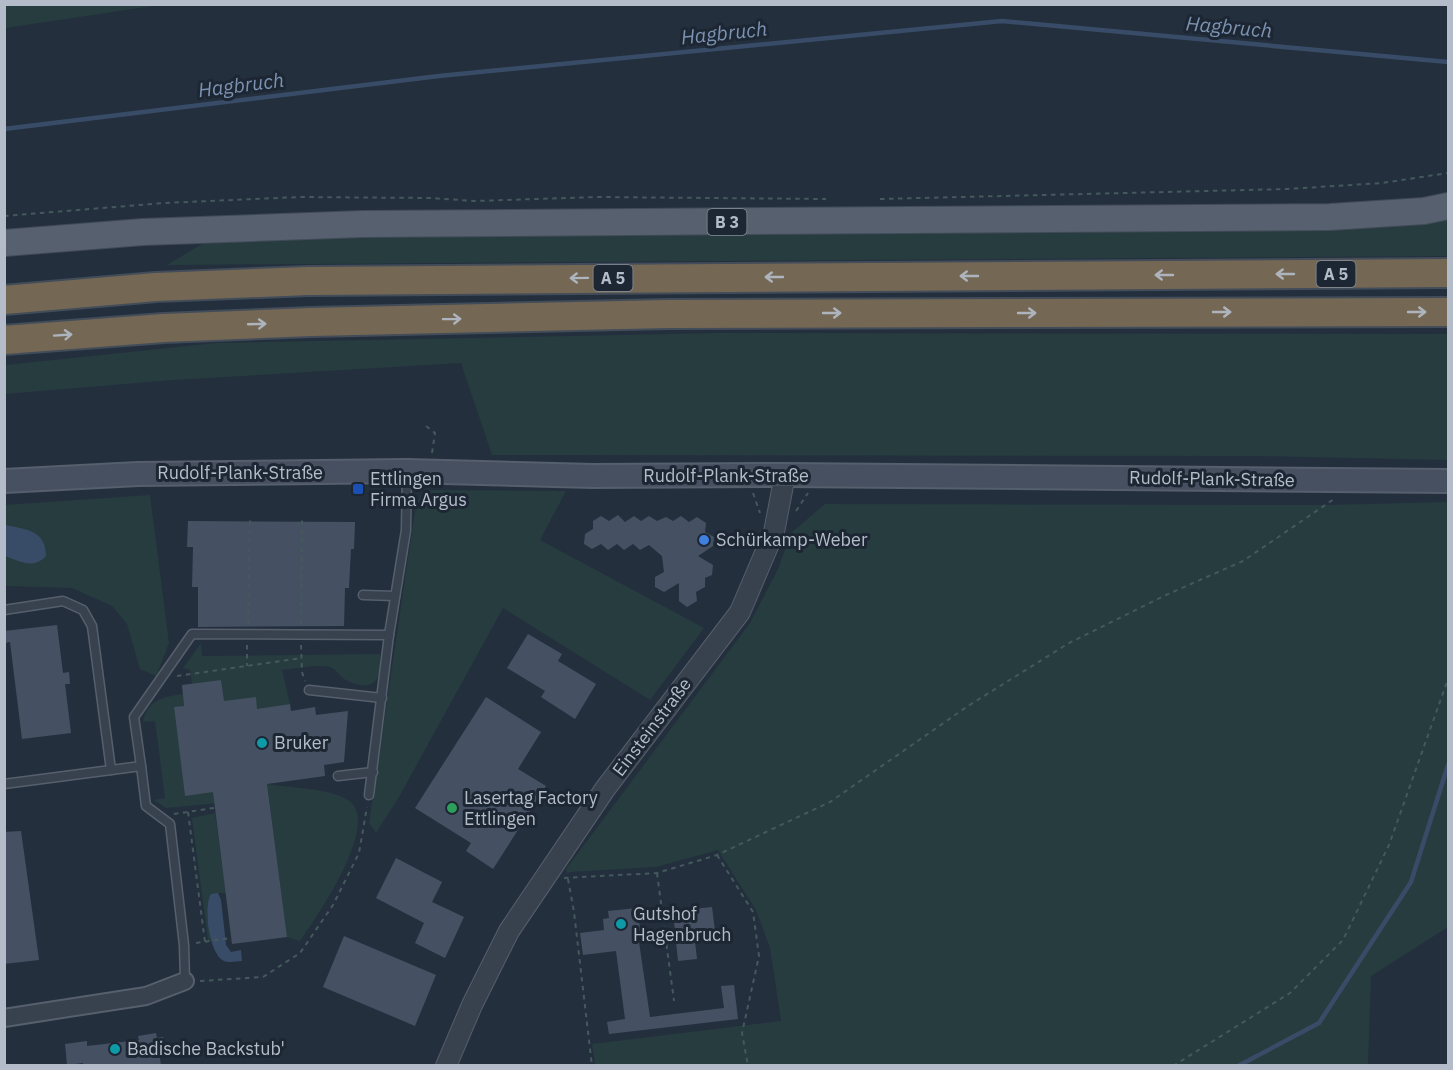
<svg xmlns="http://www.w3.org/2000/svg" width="1453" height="1070" font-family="'IBM Plex Sans',sans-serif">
<rect width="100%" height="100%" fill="#242f3e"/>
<g fill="#263c3f">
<polygon points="5,4 160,4 160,5 5,28"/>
<polygon points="1448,216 1448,256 167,265 202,244 391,232"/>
<polygon points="720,333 1448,334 1448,460 1254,456 492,455 461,363 174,380 5,394 5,365 216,343"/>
<polygon points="428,490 566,491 540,540 704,628 650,700 503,608 399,797 376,833 369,823 416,504 421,495"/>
<polygon points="150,495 169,643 156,676 140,669 127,624 112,606 72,588 5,586 4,505"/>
<polygon points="1448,502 1448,927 1371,976 1368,1065 595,1065 592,1044 781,1021 770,948 756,910 718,850 656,867 571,872 567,873 566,869 750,623 778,569 791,533 825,504 1326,505"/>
<path d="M201,643L202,656L380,654C380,660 381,667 379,673C375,691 356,686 344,679C339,675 336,669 330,667C316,664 296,669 282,670L290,704L257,710L224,701L192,684L190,670L183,668Z"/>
<path d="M183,694L184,706L174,708L185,795L218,791L219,803L166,808L154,800L165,798L155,721L143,722C148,699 163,697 183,694Z"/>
<path d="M267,784C291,788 329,788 348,800C383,822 316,918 300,941L287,937Z"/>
<polygon points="215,813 226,893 218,893 207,915 211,941 208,941 192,818"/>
</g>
<g fill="#394c67">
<path d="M5,525C25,529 46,530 46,556C33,570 20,561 5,556Z"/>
<path d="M218,893L221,900L226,945L231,952L241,950L242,961C236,961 229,963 224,961C209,954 203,907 211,894Z"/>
</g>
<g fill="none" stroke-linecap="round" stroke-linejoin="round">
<g stroke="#394c67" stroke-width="4.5">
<polyline points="4,129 439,76 1002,21 1448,62"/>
<polyline points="1238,1066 1319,1023 1411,882 1448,765"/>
</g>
</g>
<g fill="#455162">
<polygon points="618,515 625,522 634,516 641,521 649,516 657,521 666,517 673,521 681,516 689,522 697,517 706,523 705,532 714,537 713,546 698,556 713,565 712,575 705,578 705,587 696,592 697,601 687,607 679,601 679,583 664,592 655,587 655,577 664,572 662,556 649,545 640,550 633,544 624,550 617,544 608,550 601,544 592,549 584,544 585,534 593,529 593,521 601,516 609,521"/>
<polygon points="188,521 355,522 354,549 351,549 349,588 345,588 344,626 198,627 198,587 192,587 193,547 187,547"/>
<polygon points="57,625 63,673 69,672 70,684 65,684 71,733 22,739 10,642 4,643 4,631"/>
<polygon points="528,634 562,654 558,661 596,684 575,719 541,697 545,691 507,668"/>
<polygon points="221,680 224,701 256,697 257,709 290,704 291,711 315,707 316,715 348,711 344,762 324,765 325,776 267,784 287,937 232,944 213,792 185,796 174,707 184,706 182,685"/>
<polygon points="486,697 541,732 518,769 546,786 493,869 466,851 471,843 415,808"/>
<polygon points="21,831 39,960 4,964 4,832"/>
<polygon points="396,858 442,882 432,902 464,917 445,958 415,943 424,923 376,898"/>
<polygon points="712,907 715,931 694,933 697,959 678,961 673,911"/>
<polygon points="637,908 641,934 638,935 650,1017 724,1008 721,986 734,985 738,1019 609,1034 607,1022 625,1019 616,951 583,955 580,933 604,930 603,919 609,918 608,911"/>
<polygon points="344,936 436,975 415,1026 323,987"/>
<polygon points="156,1033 157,1038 163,1037 165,1052 159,1052 161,1065 83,1065 83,1063 67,1065 65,1044 87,1041 87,1046 139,1040 138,1036"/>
</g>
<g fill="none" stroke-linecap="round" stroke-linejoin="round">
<defs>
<g id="service">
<polyline points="363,595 395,596"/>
<polyline points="4,610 63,601 83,610 92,626 111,770 4,784"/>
<polyline points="309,690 382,698"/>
<polyline points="141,766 134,717 192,634 389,635"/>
<polyline points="111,770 141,766 146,806 170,824 184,945 185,981"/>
<polyline points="338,776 373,772"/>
<polyline points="369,795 389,635 406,530 407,471"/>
</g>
<polyline id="minor" points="4,1018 146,996 185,981"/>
<polyline id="tertiary" points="446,1066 472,1005 509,931 605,789 740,612 774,532 785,475"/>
<polyline id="secondary" points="4,481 138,474 407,471 593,476 785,475 1448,481"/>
<polyline id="primary" points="4,243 143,232 363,224 1330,217 1424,211 1448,206"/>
<g id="motorway">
<polyline points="4,300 156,287 308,281 1448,273"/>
<polyline points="4,340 164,328 311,322 668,314 1448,312"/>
</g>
</defs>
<use href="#service" stroke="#565f6c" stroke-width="11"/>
<use href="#minor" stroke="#565f6c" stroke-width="20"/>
<use href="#tertiary" stroke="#565f6c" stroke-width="22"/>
<use href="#secondary" stroke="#565f6c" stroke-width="26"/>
<use href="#primary" stroke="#414a57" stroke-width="28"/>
<use href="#motorway" stroke="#434c59" stroke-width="32"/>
<g stroke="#44595c" stroke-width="2" stroke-dasharray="4.5 4.5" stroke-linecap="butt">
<polyline points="880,199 1287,189 1382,183 1448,173"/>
<polyline points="4,216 164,203 300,197 430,198 475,201 597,197 826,199"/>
<polyline points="426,426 435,433 432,453"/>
<polyline points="753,493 760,513"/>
<polyline points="796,511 808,493"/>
<polyline points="248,624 250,516"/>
<polyline points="301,624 302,516"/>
<polyline points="247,645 247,666"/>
<polyline points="301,645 302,672 305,681"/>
<polyline points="177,676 302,658"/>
<polyline points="188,812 205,942"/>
<polyline points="174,814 220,807"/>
<polyline points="717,855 753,912 759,956 742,1033 748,1066"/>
<polyline points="657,873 674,1001"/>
<polyline points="564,878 657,873 717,855 830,802 968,706 1069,643 1166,595 1243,561 1334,499"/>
<polyline points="568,879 574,912 592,1066"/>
<polyline points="196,943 231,938"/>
<polyline points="200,981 263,977 300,953 333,905 359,853 367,807"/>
<polyline points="1173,1066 1290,993 1343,940 1389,845 1448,679"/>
</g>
<use href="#service" stroke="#38414e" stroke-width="8"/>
<use href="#minor" stroke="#38414e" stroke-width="16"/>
<use href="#tertiary" stroke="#38414e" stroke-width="20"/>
<use href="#secondary" stroke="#465061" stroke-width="22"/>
<use href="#primary" stroke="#56606e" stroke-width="26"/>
<use href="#motorway" stroke="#746855" stroke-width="28"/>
</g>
<defs><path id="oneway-shaft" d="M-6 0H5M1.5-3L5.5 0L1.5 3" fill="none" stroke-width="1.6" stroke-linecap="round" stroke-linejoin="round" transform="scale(1.5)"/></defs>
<g stroke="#aeb4bd">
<use href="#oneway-shaft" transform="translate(1285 274) rotate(180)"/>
<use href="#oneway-shaft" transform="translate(1164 275) rotate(180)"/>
<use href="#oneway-shaft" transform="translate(969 276) rotate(180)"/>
<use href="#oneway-shaft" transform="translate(774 277) rotate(180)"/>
<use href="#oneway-shaft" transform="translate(579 278) rotate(179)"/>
<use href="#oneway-shaft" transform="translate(1222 312)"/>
<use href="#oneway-shaft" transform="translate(1417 312)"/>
<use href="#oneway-shaft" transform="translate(832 313)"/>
<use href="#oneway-shaft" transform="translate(1027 313)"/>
<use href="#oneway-shaft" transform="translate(452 319) rotate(-1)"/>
<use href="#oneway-shaft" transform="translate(257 324) rotate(-2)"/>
<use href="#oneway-shaft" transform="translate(63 335) rotate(-4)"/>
</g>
<rect fill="#1a4fb4" stroke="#1d2633" stroke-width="2" x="352" y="483" width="12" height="12" rx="3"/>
<circle fill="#3f7fe0" stroke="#1d2633" stroke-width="2" cx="704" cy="540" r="6"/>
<g fill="#0f9aa8" stroke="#1d2633" stroke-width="2">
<circle cx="262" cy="743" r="6"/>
<circle cx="621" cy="924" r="6"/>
<circle cx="115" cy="1049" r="6"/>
</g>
<circle fill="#2e9e5b" stroke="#1d2633" stroke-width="2" cx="452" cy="808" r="6"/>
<g text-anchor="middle" stroke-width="6" stroke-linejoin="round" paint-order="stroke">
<g fill="#1d2633" stroke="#878f9c" stroke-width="1.5">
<rect x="707.5" y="209" width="39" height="26" rx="4.5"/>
<rect x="1316.5" y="261" width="39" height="26" rx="4.5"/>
<rect x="593.5" y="265" width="39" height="26" rx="4.5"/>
</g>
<g font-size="16" font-weight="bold" fill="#b4bcc9">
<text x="727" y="228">B 3</text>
<text x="1336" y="280">A 5</text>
<text x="613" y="284">A 5</text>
</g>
<g font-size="18" fill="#b4bcc9" stroke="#1d2633">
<text x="240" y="479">Rudolf-Plank-Straße</text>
<text x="726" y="482">Rudolf-Plank-Straße</text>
<text transform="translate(1212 479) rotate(1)" y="6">Rudolf-Plank-Straße</text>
<text transform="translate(652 727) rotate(-53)" y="6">Einsteinstraße</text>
</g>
<g font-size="18" fill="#b4bcc9" stroke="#1d2633" text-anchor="start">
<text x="370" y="485">Ettlingen<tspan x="370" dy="21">Firma Argus</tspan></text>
<text x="716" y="546">Schürkamp-Weber</text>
<text x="274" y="749">Bruker</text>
<text x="464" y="804">Lasertag Factory<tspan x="464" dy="21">Ettlingen</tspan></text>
<text x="633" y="920">Gutshof<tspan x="633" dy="21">Hagenbruch</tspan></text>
<text x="127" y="1055">Badische Backstub'</text>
</g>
<g font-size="20" font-style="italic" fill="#7c92b1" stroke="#1d2633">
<text transform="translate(1229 27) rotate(5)" y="7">Hagbruch</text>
<text transform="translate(724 33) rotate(-6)" y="7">Hagbruch</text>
<text transform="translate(241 85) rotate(-7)" y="7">Hagbruch</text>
</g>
</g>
<rect width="1453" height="1070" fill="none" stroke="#b4bcc9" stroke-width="12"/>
</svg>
